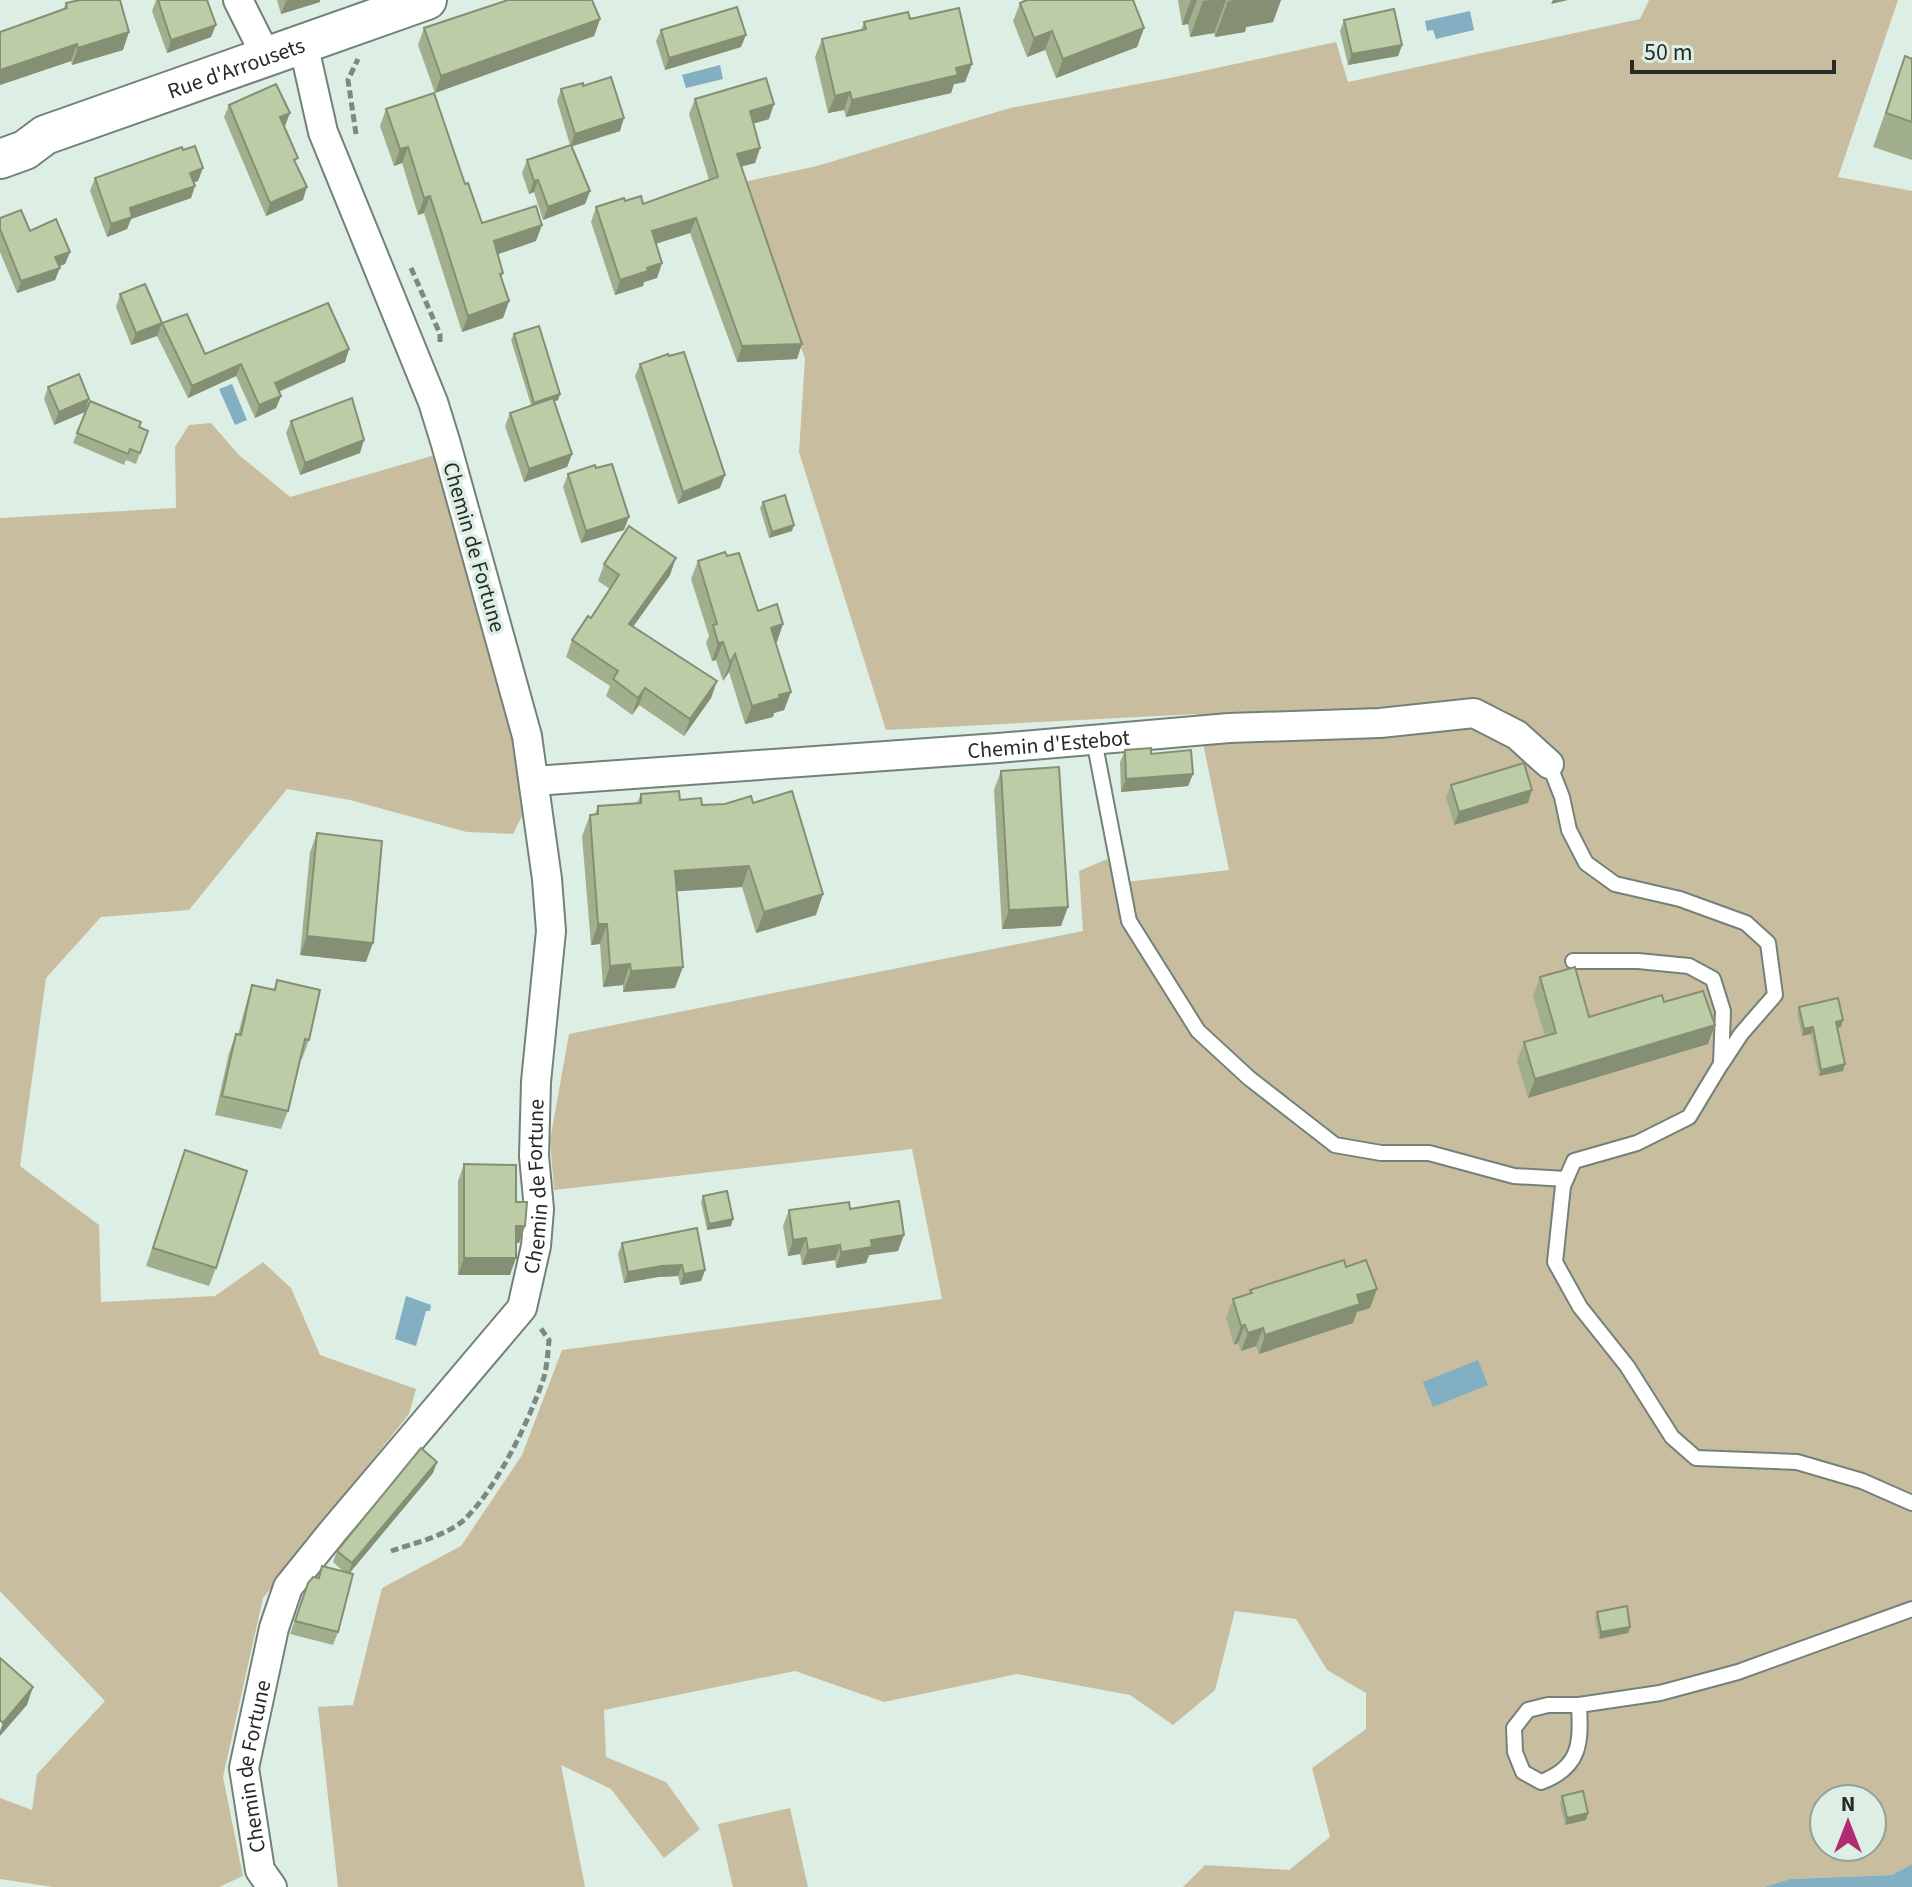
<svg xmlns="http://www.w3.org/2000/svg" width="1912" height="1887" font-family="'Source Sans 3',sans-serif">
<rect width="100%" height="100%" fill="#ddeee4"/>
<g fill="#c8be9f" fill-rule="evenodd">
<path d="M1649,0H1898L1838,177L1912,191V1864L1892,1875L1790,1879L1764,1887H1183L1205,1865L1289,1870L1330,1837L1312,1768L1366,1729V1693L1327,1670L1296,1619L1235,1611L1215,1690L1173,1725L1130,1695L1017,1674L884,1702L795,1671L604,1710L606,1757L666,1782L700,1829L664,1858L611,1789L561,1765L585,1887H338L318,1707L353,1705L382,1588L461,1546L522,1455L562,1350L942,1299L912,1149L554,1190L550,1140L569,1034L1083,931L1079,871L1107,859L1117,883L1229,870L1197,714L886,730L799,452L805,359L744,182L817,166L1010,108L1170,78L1336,42L1348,82L1640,19ZM1824,1799H1872V1847H1824Z"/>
<polygon points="211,423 239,455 290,497 442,453 530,800 513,834 467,832 350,800 287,789 189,910 101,917 46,978 20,1166 99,1225 101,1302 215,1296 263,1262 291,1288 320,1355 416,1389 409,1414 263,1598 223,1777 243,1876 219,1887 53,1887 0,1879 0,1798 32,1810 37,1774 105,1701 0,1591 0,518 176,508 175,447 189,425"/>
<polygon points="790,1808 808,1887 733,1887 718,1824"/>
</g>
<g fill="#82afc1">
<polygon points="1470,11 1474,30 1436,39 1433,30 1427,31 1425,21"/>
<polygon points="720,65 723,79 686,88 682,75"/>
<polygon points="232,384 247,420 235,425 219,389"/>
<polygon points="406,1296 431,1305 430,1311 426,1311 416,1346 395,1339"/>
<polygon points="1478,1360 1488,1385 1433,1407 1423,1382"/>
<polygon points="1912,1864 1912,1887 1764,1887 1790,1879 1892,1875"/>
</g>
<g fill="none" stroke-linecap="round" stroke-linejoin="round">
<defs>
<g id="lane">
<polyline points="1094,740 1129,921 1198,1031 1249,1078 1335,1145 1381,1153 1429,1153 1514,1176 1566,1179"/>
<polyline points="1549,764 1562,797 1569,830 1586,863 1615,884 1680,899 1746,923 1768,943 1775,995 1741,1034 1722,1063"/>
<polyline points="1573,961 1638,961 1689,966 1713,979 1723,1011 1721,1064 1689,1117 1637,1143 1574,1161 1563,1186 1555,1262 1580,1307 1627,1366 1672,1437 1696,1458 1797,1462 1862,1481 1912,1503"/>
<path d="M1579,1705C1581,1743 1581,1767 1541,1782L1523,1772L1515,1752L1514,1728L1528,1710L1548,1705H1579L1660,1693L1738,1672L1912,1609"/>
</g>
<g id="street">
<polyline points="238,0 266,56"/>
<path id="s1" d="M534,781L998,748L1229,728L1380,723L1474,713L1517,735L1549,764"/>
<path id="s2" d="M272,1887L260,1870L244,1768L274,1628L288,1587L334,1530L522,1308L536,1246L539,1209L534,1156L536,1082L551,931L547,879L527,736L446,444L433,402L323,132L303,43"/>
</g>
<g id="secondary">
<path id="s3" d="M0,159L25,150L45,135L427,0"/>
</g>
</defs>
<use href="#lane" stroke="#738279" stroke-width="18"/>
<use href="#street" stroke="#738279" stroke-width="32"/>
<use href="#secondary" stroke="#738279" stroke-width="42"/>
<g stroke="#7c8881" stroke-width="5" stroke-dasharray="8 4" stroke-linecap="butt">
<polyline points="356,134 348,80 358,59"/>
<polyline points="411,268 440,334 440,344"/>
<path d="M391,1551C414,1543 447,1536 465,1519C497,1488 530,1419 544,1377C547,1366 548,1352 549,1340L539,1326"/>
</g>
<use href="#lane" stroke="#fff" stroke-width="14"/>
<use href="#street" stroke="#fff" stroke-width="28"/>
<use href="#secondary" stroke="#fff" stroke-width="38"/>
</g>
<g fill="#a2af8f">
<polygon points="156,0 207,0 211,37 167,53 152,11"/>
<polygon points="277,0 320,0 320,2 281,14"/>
<polygon points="1178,0 1281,0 1273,22 1246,27 1245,32 1215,37 1214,33 1190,37 1188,24 1182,25"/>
<polygon points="66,3 123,50 72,65 71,61 0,85 0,32 63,10"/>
<polygon points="1020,3 1144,28 1137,47 1056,78 1045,50 1027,57 1013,21"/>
<polygon points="600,19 594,36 435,93 418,45 424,28"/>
<polygon points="910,19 972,64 965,82 954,84 951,93 846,117 844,110 828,113 815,57 822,39 861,30 864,22"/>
<polygon points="1344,20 1402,45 1398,56 1348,65 1340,31"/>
<polygon points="661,30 741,47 665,70 656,41"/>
<polygon points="1905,56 1911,58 1912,56 1912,160 1873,147"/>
<polygon points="583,86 620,131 572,146 590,191 585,204 543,220 534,192 529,194 522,173 527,160 570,145 557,101 561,89"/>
<polygon points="695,99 769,119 753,124 760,148 755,163 742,166 797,359 737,362 690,233 656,244 662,263 657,278 644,282 643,286 615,295 591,222 596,207 625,201 643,204 709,180 689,114"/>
<polygon points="229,105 285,126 284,126 296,164 303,200 266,216 224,117"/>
<polygon points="386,109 465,184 482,223 536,241 498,254 503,273 501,278 509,301 503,318 462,332 424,213 418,215 402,163 394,166 380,126"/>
<polygon points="95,178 198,181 194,182 195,186 191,198 131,219 127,229 107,237 90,191"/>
<polygon points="0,218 30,231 70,252 65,264 59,266 55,280 17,293 0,252"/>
<polygon points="120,294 205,354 349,349 345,362 279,392 281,396 276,408 255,418 236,376 188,398 157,336 131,345 116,307"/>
<polygon points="514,334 560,394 558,400 554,401 572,454 567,467 524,482 505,426 510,413 531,405 511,340"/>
<polygon points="669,356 720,488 678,504 635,376 640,364"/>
<polygon points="48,387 85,412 54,425 44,399"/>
<polygon points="90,401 148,431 136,464 126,460 124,465 73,443"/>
<polygon points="291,421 360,453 300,475 286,433"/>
<polygon points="596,468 624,530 581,543 563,487 568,474"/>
<polygon points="763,502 792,531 769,538 760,508"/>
<polygon points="727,556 777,642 776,643 791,692 784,710 774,713 773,717 745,724 729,672 723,681 716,660 712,661 706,643 709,636 691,579 698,561"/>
<polygon points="604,564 670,575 633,626 717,681 711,698 684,736 639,705 632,715 606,696 610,686 566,657 572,640 591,618 610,589 598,581"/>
<polygon points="1125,750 1151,754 1193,774 1188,786 1121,792 1120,762"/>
<polygon points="1001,771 1061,926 1002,929 994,790"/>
<polygon points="1451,785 1528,803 1454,825 1446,797"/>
<polygon points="641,794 680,800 702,805 753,803 816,915 756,933 742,887 676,891 675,988 623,992 623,985 603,987 600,944 591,945 582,836 590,815 595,814 598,806 637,803"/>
<polygon points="317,833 366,962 300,955 310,852"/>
<polygon points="1540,977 1589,1017 1664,1002 1708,1044 1528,1098 1517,1061 1524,1042 1545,1036 1533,996"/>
<polygon points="277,980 309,1040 302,1059 300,1058 288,1111 281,1129 215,1115 229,1053 236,1034 238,1035 246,1004 252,985 274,989"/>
<polygon points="1799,1007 1841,1027 1837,1028 1845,1064 1843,1071 1819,1076 1811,1034 1802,1036 1797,1013"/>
<polygon points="185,1150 216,1268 209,1286 146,1266"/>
<polygon points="464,1164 516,1202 525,1226 519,1243 516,1243 510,1275 458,1275 458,1181"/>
<polygon points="703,1196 731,1226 707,1230 701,1202"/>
<polygon points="850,1209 898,1251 869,1255 866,1263 836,1268 835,1260 802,1265 800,1254 788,1256 783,1226 789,1210"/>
<polygon points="622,1243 705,1270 701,1281 680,1285 678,1276 658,1277 624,1283 618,1254"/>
<polygon points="1346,1267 1377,1289 1370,1308 1357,1312 1353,1323 1259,1354 1256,1346 1241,1351 1238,1343 1234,1345 1226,1318 1233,1299 1249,1294 1250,1290"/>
<polygon points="433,1473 349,1573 338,1632 333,1645 290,1634 308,1583 317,1578 322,1566 344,1572 333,1562 337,1551"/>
<polygon points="1597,1612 1630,1627 1628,1633 1599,1639 1595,1618"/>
<polygon points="1562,1796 1586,1820 1565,1825 1560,1803"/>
</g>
<g fill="#848f74">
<polygon points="289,0 320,0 320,2 281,14 286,1"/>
<polygon points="1191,0 1197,0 1188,24 1182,25"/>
<polygon points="1210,0 1226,0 1214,33 1190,37 1203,1"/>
<polygon points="1235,0 1281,0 1273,22 1246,27 1245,32 1215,37 1228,1"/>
<polygon points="1553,0 1568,0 1551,4"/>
<polygon points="600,19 594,36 435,93 441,76"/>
<polygon points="216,25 211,37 167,53 171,40"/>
<polygon points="1144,28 1137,47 1056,78 1063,59"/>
<polygon points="1052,31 1045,50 1027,57 1034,38"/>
<polygon points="129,32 123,50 72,65 78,48"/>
<polygon points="746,35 741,47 665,70 669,58"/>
<polygon points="77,44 71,61 0,85 0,70"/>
<polygon points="1402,45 1398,56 1348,65 1352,54"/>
<polygon points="972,64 965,82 954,84 951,93 846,117 852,100 956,68"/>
<polygon points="850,92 844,110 828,113 835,96"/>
<polygon points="774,104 769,119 744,126 750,111"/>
<polygon points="290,113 285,126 276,130 280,117"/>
<polygon points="624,118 620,131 570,147 575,134"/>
<polygon points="408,147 402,163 394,166 400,149"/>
<polygon points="760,148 755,163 732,169 737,154"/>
<polygon points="203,168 198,181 186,185 190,173"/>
<polygon points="538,180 534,192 529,194 534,181"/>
<polygon points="195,186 191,198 131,219 127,229 107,237 111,224 130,208"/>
<polygon points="307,187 303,200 266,216 270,203"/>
<polygon points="590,191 585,204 543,220 548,207"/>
<polygon points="430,196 424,213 418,215 424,198"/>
<polygon points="696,218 690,233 647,246 652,231"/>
<polygon points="542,225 536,241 487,258 494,241"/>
<polygon points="70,252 65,264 51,270 55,257"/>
<polygon points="662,263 657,278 644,282 643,286 615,295 620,280 647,268"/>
<polygon points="60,268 55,280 17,293 21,281"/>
<polygon points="509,301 503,318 462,332 468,316"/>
<polygon points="162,323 157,336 131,345 136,333"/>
<polygon points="802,344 797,359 737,362 742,346"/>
<polygon points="349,349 345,362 270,395 275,383"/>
<polygon points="241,364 236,376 188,398 192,386"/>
<polygon points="560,394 558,400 532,409 534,403"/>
<polygon points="281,396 276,408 255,418 259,405"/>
<polygon points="89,399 85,412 54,425 59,412"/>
<polygon points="364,440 360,453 300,475 305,463"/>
<polygon points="572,454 567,467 524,482 529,469"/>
<polygon points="725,475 720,488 678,504 683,492"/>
<polygon points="629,517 624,530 581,543 586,531"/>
<polygon points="794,525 792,531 769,538 772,532"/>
<polygon points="676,558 670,575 623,641 629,624"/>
<polygon points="783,624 777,642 764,646 771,628"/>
<polygon points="723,642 716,660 712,661 718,643"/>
<polygon points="735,654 729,672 723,681 730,663"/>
<polygon points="717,681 711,698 684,736 690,719"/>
<polygon points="645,688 639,705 632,715 638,698"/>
<polygon points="791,692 784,710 774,713 773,717 745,724 752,706"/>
<polygon points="1193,774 1188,786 1121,792 1126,779"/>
<polygon points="1532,790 1528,803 1454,825 1459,812"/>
<polygon points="749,866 742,887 667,892 675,871"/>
<polygon points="823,894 816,915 756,933 764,912"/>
<polygon points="1068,907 1061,926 1002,929 1009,910"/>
<polygon points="598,924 607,924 600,944 591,945"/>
<polygon points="307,936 373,943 366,962 300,955"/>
<polygon points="630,964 623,985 603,987 610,966"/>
<polygon points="683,967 675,988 623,992 631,971"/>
<polygon points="1843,1020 1841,1027 1834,1028 1836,1022"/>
<polygon points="1715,1025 1708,1044 1528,1098 1535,1079"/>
<polygon points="1813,1027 1811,1034 1802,1036 1804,1029"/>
<polygon points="1845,1064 1843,1071 1819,1076 1821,1070"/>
<polygon points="733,1219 731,1226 707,1230 709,1224"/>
<polygon points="516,1226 525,1226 519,1243 510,1243"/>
<polygon points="904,1235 898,1251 869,1255 866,1263 836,1268 841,1252 871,1240"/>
<polygon points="806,1238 800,1254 788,1256 793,1240"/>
<polygon points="840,1245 835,1260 802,1265 808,1250"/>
<polygon points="464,1258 516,1258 510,1275 458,1275"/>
<polygon points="682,1265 678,1276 658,1277 624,1283 628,1272 662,1266"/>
<polygon points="705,1270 701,1281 680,1285 684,1274"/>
<polygon points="1377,1289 1370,1308 1357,1312 1353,1323 1259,1354 1265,1335 1357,1295"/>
<polygon points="1245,1325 1238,1343 1234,1345 1241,1326"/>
<polygon points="1263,1328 1256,1346 1241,1351 1248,1333"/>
<polygon points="437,1462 433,1473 348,1575 352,1563"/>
<polygon points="1630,1627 1628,1633 1599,1639 1601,1632"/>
<polygon points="33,1687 27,1705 0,1736 0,1731 3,1723"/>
<polygon points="1588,1813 1586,1820 1565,1825 1567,1818"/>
</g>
<g fill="#bccca6" stroke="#848f74" stroke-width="2">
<polygon points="80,0 120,0 129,32 78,48 77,44 0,70 0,32 67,8 66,3"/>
<polygon points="158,0 207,0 216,25 171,40"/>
<polygon points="508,0 592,0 600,19 441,76 424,28"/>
<polygon points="1027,0 1133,0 1144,28 1063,59 1052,31 1034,38 1020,3"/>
<polygon points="737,7 746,35 669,58 661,30"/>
<polygon points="959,8 972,64 956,68 958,75 852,100 850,92 835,96 822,39 866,29 864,22 908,12 910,19"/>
<polygon points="1394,9 1402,45 1352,54 1344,20"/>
<polygon points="1905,56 1912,59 1912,58 1912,122 1886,113"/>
<polygon points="611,77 624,118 575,134 561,89 583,83 583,86"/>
<polygon points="766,78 774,104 750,111 760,148 737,154 802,344 742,346 696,218 652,231 662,263 647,268 648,271 620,280 596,207 624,198 625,201 641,196 643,204 718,177 695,99"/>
<polygon points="276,84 290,113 280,117 298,158 294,160 307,187 270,203 229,105"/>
<polygon points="434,93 465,184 468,183 482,223 536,206 542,225 494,241 503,273 500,274 509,301 468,316 430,196 424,198 408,147 400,149 386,109"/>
<polygon points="571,145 590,191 548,207 538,180 534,181 527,160"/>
<polygon points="195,146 203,168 190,173 195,186 130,208 132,217 111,224 95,178 182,147 183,150"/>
<polygon points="21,210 30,231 56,219 70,252 55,257 60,268 21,281 0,229 0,218"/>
<polygon points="145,284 162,323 136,333 120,294"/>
<polygon points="328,303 349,349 275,383 281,396 259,405 241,364 192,386 162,323 187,314 205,354"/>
<polygon points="539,326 560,394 534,403 514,334"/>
<polygon points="684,352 725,475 683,492 640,364 668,354 669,356"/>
<polygon points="79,374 89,399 59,412 48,387"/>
<polygon points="352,398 364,440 305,463 291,421"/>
<polygon points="553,398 572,454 529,469 510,413"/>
<polygon points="90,401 141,422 139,427 148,431 140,453 130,449 128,454 77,433"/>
<polygon points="612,464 629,517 586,531 568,474 595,465 596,468"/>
<polygon points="785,495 794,525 772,532 763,502"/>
<polygon points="629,526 676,558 629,624 717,681 690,719 645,688 638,698 613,679 618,671 572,640 588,616 591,618 619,575 604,564"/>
<polygon points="725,552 727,556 739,553 758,611 777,604 783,624 771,628 791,692 779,695 780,698 752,706 735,654 730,663 723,642 718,643 713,625 717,624 698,561"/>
<polygon points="1151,748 1151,754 1191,750 1193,774 1126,779 1125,750"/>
<polygon points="1524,763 1532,790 1459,812 1451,785"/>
<polygon points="1059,767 1068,907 1009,910 1001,771"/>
<polygon points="679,791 680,800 701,798 702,805 725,804 751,796 753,803 792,791 823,894 764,912 749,866 675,871 683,967 631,971 630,964 610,966 607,924 598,924 590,815 598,814 598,806 641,803 641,794"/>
<polygon points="317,833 382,841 373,943 307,936"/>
<polygon points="1575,967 1589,1017 1662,995 1664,1002 1703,991 1715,1025 1535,1079 1524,1042 1556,1033 1540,977"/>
<polygon points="277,980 320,990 309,1040 305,1039 288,1111 222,1096 236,1034 241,1035 252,985 275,990"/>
<polygon points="1838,998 1843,1020 1836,1022 1845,1064 1821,1070 1813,1027 1804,1029 1799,1007"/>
<polygon points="185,1150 247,1171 216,1268 153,1248"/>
<polygon points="464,1164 516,1165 516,1202 527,1202 525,1226 516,1226 516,1258 464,1258"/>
<polygon points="727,1191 733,1219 709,1224 703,1196"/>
<polygon points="899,1201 904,1235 871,1240 872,1247 841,1252 840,1245 808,1250 806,1238 793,1240 789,1210 849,1202 850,1209"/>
<polygon points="697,1228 705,1270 684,1274 682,1265 662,1266 628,1272 622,1243"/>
<polygon points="1344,1260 1346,1267 1366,1260 1377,1289 1357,1295 1360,1304 1265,1335 1263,1328 1248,1333 1245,1325 1241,1326 1233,1299 1252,1293 1250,1290"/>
<polygon points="421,1448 437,1462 352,1563 337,1551"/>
<polygon points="322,1566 353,1574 338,1632 295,1621 308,1583 313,1577 319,1578"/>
<polygon points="1627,1606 1630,1627 1601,1632 1597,1612"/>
<polygon points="0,1658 33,1687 3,1723 0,1720"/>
<polygon points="1583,1791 1588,1813 1567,1818 1562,1796"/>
</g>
<g text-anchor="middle" stroke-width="7" stroke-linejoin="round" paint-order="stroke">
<g font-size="22" fill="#252c28" stroke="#ddeee4">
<text dy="8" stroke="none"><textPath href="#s3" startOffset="254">Rue d'Arrousets</textPath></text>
<text transform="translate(475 547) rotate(74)" y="8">Chemin de Fortune</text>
<text dy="8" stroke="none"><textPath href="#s1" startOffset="516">Chemin d'Estebot</textPath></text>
<text dy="8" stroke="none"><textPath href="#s2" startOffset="798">Chemin de Fortune</textPath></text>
<text dy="8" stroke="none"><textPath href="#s2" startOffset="126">Chemin de Fortune</textPath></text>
</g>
</g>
<g transform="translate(1848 1823)"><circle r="38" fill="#ddeee4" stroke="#93a099" stroke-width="2"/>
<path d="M0-6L14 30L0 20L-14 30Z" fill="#b12c72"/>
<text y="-12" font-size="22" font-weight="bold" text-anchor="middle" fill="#252c28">N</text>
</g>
<path d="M1632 60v12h202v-12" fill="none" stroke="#252c28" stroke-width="4"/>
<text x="1644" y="60" font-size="24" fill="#252c28" stroke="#ddeee4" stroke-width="6" paint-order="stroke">50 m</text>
</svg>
